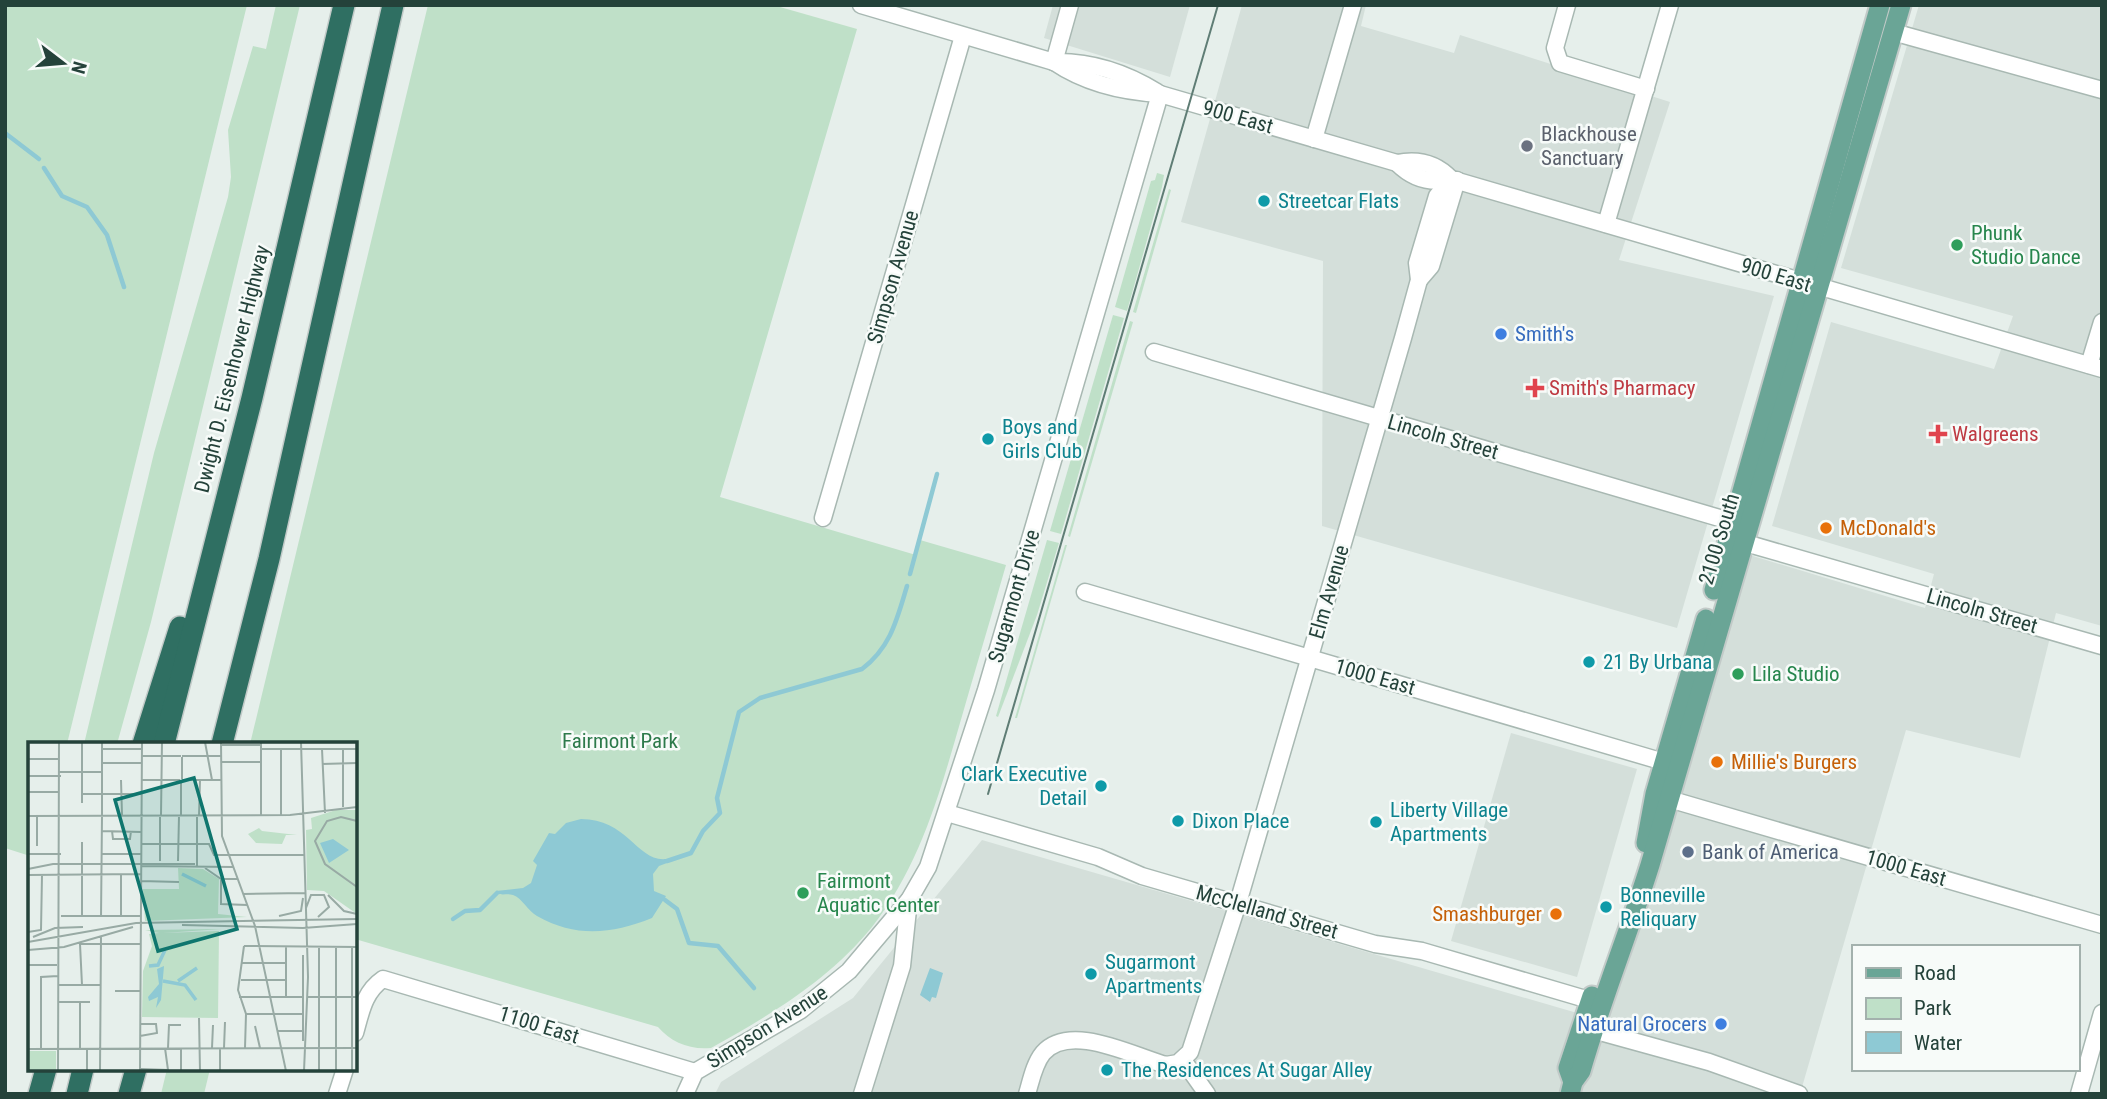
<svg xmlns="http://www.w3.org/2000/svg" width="2107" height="1099" font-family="'Roboto Condensed',sans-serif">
<rect width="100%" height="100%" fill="#e6efeb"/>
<g fill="#d4dfda">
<polygon points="1053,5 1190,5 1170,77 1044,38"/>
<polygon points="1242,5 1366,5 1361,26 1454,53 1460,35 1670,102 1619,260 1774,296 1677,628 1322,526 1323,261 1181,222"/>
<polygon points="1919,5 2102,5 2102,626 2056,613 2020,758 1906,730 1800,1094 715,1094 721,1082 853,998 982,840 1608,1022 1688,757 1743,553 1925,608 1934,574 1772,526 1831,322 1994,369 2013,316 1841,268"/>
<polygon points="1511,733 1637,769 1577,977 1451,941"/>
</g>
<g fill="#bfe0c8">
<polygon points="5,5 247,5 67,744 30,744 30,856 5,848"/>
<polygon points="276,5 300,5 151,622 117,744 84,744 154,453 228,197 231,177 228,130 253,46 266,49"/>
<path d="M428,5H773L857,29L720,497L916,555L920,540L1006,565C991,618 975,670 960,723C939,796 919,867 872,927C828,981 770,1015 711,1048C689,1050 671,1042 658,1027L355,939V744H250Z"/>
<polygon points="1157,173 1164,175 1162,187 1127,311 1115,307 1151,181 1155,180"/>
<polygon points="1169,189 1171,190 1136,313 1133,312"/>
<polygon points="1113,315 1124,318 1061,534 1050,531"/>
<polygon points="1130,321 1133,322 1070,537 1068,536"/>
<polygon points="1047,540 1059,543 1037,615 998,717 996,716"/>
<polygon points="1065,545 1067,545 1017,718 1015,718"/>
<polygon points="167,1069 210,1069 204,1094 161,1094"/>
</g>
<g fill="#8ec9d4">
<path d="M581,819C628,819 637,862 666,859L667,863L659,866L653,874L654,891L666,896L652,918C612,934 576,938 537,916C528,911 522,898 513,895C507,893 502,896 497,893L496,891L523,888L531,883L537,865L533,861L549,833L555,834L566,823Z"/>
<polygon points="930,968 943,973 936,998 932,997 930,1002 920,995"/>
</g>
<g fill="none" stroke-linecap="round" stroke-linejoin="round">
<g stroke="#8ec9d4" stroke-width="4.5">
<polyline points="5,133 39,159"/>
<polyline points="44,168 62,196 87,207 107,235 124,287"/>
<polyline points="910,574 937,474"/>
<path d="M667,861L691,853L703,831L720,813L717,798L739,712L760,698L862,669C891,647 897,619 907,586"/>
<polyline points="665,900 677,909 689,943 718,946 754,988"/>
<polyline points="453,919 465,911 480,910 497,893"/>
</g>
<defs>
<g id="minor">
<path d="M861,5L1054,62C1085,83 1122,92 1160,94L1397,163C1417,159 1436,163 1451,179"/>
<polyline points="1567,5 1555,48 1560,63 1646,89"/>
<polyline points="1893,32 2102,90"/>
<path d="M1054,62C1091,61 1126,73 1157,92"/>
<polyline points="1054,62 1070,5"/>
<polyline points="1314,139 1353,5"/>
<path d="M1397,163C1412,178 1430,184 1451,179L2102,369"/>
<polyline points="1606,224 1670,5"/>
<polyline points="1419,280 1431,266 1457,180"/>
<polyline points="1154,352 1733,522"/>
<polyline points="2089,365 2102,322"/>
<polyline points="823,518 963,36"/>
<polyline points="1742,542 2102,646"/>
<polyline points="1085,592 1664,762"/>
<polyline points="1669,799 2102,925"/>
<polyline points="947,813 1098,857 1142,876 1375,944 1422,951 1589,1000"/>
<polyline points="1593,1030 1709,1062 1799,1094"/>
<path d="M355,1033C361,1012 364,992 383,979L695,1072"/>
<polyline points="1183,1060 1207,1094"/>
<polyline points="337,1094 345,1069"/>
<polyline points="685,1094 695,1072 801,1010 849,971 909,900 928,867 986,690 1160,94"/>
<polyline points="862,1094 902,966 909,900"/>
<path d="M1027,1094C1031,1081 1034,1064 1043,1053C1070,1022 1133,1056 1166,1065L1178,1063L1190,1052L1238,903L1403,338L1419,280L1417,263L1437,196L1451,179"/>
<polyline points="2079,1094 2102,1013"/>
</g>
<g id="major">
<polyline points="1714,590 1880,5"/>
<polyline points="1646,843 1655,794 1706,619"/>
<polyline points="1573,1082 1568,1068 1592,996"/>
<path d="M1570,1094L1573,1082L1581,1071C1601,1001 1628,935 1650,865L1901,5"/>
</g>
<g id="highway">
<polyline points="143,744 180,627"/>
<polyline points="164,744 252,398 344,5"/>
<polyline points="222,744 269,559 393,5"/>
<polyline points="39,1094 46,1069"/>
<polyline points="77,1094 83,1069"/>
<polyline points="129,1094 136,1069"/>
</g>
</defs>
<use href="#minor" stroke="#a8b8b2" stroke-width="19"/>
<use href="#major" stroke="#c2cac8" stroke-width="23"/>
<use href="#highway" stroke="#c2cac8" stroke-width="24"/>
<use href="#minor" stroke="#fff" stroke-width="16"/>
<use href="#major" stroke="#6aa596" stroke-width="19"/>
<use href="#highway" stroke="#2f6f62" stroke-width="21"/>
<polyline stroke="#5f7d75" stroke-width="2" points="988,794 1218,5"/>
</g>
<circle fill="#6b7280" stroke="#f7fbf9" stroke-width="2.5" cx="1527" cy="146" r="7"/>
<g fill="#0f9aa8" stroke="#f7fbf9" stroke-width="2.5">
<circle cx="1264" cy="201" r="7"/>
<circle cx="988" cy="439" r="7"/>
<circle cx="1589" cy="662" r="7"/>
<circle cx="1101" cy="786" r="7"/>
<circle cx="1178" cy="821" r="7"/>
<circle cx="1376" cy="822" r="7"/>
<circle cx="1606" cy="907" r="7"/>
<circle cx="1091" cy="974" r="7"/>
<circle cx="1107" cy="1070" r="7"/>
</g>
<g fill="#2e9e5b" stroke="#f7fbf9" stroke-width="2.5">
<circle cx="1957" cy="245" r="7"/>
<circle cx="1738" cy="674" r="7"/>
<circle cx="803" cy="893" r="7"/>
</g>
<g fill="#3f7fe0" stroke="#f7fbf9" stroke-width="2.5">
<circle cx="1501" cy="334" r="7"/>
<circle cx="1721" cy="1024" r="7"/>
</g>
<g fill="#e0444e" stroke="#f7fbf9" stroke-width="2.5">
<path d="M1531.5 377.5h7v7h7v7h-7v7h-7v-7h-7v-7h7z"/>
<path d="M1934.5 423.5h7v7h7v7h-7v7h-7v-7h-7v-7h7z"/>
</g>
<g fill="#e8710a" stroke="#f7fbf9" stroke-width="2.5">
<circle cx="1826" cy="528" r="7"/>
<circle cx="1717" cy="762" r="7"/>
<circle cx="1556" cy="914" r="7"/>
</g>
<circle fill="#5c6f8a" stroke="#f7fbf9" stroke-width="2.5" cx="1688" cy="852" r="7"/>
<g text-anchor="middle" stroke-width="5" stroke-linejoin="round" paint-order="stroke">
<g font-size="21" fill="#24423a" stroke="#f7fbf9">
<text transform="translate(1238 117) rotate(16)" y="7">900 East</text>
<text transform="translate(1776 275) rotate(17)" y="7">900 East</text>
<text transform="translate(893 277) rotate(-74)" y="7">Simpson Avenue</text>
<text transform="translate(232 369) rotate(-76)" y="7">Dwight D. Eisenhower Highway</text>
<text transform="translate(1443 437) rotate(16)" y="7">Lincoln Street</text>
<text transform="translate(1719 539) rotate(-73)" y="7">2100 South</text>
<text transform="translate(1329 592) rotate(-74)" y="7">Elm Avenue</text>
<text transform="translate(1014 596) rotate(-74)" y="7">Sugarmont Drive</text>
<text transform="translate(1982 611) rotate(16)" y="7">Lincoln Street</text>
<text transform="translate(1375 677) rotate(16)" y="7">1000 East</text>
<text transform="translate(1906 868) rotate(16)" y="7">1000 East</text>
<text transform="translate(1267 912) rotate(16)" y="7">McClelland Street</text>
<text transform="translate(539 1025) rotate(17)" y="7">1100 East</text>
<text transform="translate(767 1027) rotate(-32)" y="7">Simpson Avenue</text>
</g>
<g font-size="21" fill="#5b616d" stroke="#f7fbf9" text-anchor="start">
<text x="1541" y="141">Blackhouse<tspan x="1541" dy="24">Sanctuary</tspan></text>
</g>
<g font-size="21" fill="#0d838f" stroke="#f7fbf9" text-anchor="start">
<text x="1278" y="208">Streetcar Flats</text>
<text x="1002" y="434">Boys and<tspan x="1002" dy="24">Girls Club</tspan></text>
<text x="1603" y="669">21 By Urbana</text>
<text x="1087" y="781" text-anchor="end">Clark Executive<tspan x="1087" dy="24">Detail</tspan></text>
<text x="1390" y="817">Liberty Village<tspan x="1390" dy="24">Apartments</tspan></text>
<text x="1192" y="828">Dixon Place</text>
<text x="1620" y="902">Bonneville<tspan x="1620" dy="24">Reliquary</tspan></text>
<text x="1105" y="969">Sugarmont<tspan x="1105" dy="24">Apartments</tspan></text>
<text x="1121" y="1077">The Residences At Sugar Alley</text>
</g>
<g font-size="21" fill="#27864d" stroke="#f7fbf9" text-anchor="start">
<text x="1971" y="240">Phunk<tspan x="1971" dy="24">Studio Dance</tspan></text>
<text x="1752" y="681">Lila Studio</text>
<text x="817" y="888">Fairmont<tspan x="817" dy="24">Aquatic Center</tspan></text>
</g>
<g font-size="21" fill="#366cbe" stroke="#f7fbf9" text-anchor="start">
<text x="1515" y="341">Smith's</text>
<text x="1707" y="1031" text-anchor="end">Natural Grocers</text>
</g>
<g font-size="21" fill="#be3a42" stroke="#f7fbf9" text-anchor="start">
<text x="1549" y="395">Smith's Pharmacy</text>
<text x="1952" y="441">Walgreens</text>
</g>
<g font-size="21" fill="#c56008" stroke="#f7fbf9" text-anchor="start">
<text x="1840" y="535">McDonald's</text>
<text x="1731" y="769">Millie's Burgers</text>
<text x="1542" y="921" text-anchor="end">Smashburger</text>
</g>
<g font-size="21" fill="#2d7a4b" stroke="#f7fbf9">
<text x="620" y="748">Fairmont Park</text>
</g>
<g font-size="21" fill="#4e5e75" stroke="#f7fbf9" text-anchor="start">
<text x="1702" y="859">Bank of America</text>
</g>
</g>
<g transform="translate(28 742)">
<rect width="329" height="329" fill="#e6efeb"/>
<path d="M308,68H329V172L296,149L279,148L278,88L284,87L283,76ZM231,86L234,89L269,93H258L254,102L228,101L220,92ZM150,126L175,127L191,137L190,172L219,175L117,179L115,147H151ZM194,187L135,191L191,189L190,276L114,275L115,229L124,204L121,192L131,191L117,188ZM0,309H28V329H0Z" fill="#bfe0c8"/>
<path d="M305,97L321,108L301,121L292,101ZM136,224L133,258L128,266L130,255L121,259L120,255L131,242L129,227Z" fill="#8ec9d4"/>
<path fill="none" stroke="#8ec9d4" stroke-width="3.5" d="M154,132L178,144M121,224L130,223L137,208M135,239L157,243L168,258M150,239L169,226"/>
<path fill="none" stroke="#98aaa4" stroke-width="2" d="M177,0L184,38M193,0L194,94L227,184L258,329M233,0V73M273,0L280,235L276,329M193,3H233M74,7H114M233,7H329M253,7V73M294,7L297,71M315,7V65M114,14H153M154,14H193M0,17H31M193,20H233M74,21H114M294,22L329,21M31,30H74M0,34H33M154,37V15M93,38L94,73M114,38H152M154,38H193M0,50H31M54,52H114M54,61V0M74,73V0M133,73L134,0M153,73V39M0,74L262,73L329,65M171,74L172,38M329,79L313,75L299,79L287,99L297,122L329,145M74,89L113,90M84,89L85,97H102L103,89M113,102H181L186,113H277M9,104V74M0,112H33M74,112H113M132,119V74M150,119L151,74M113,124L205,125M169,125V75M177,126L193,137H209M0,127L25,122H167M0,133L113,132M193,137V162L219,163M113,139L151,140M215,152L277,151M300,153L316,169L329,172M278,166L283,153H296L301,165L290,175M33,174H113M54,174V100M251,174L273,169L275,156M73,175L74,74M93,175V132M154,183L275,186L329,182M0,190L13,188L14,133M5,195L27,186L55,185M0,200L108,181L329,177M216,204L329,205M216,204L210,248L218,272L217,306M258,205V255M291,205V329M308,205V329M324,205V329M0,208L36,205L105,185M214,221H257M0,223H29M213,238H258M30,243H73M54,243L52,202H113M87,249H112M211,255H275M280,255H329M30,260H62M218,272H275M171,276L172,329M227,284L232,306M249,289H275M112,294L129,291L128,282H112M275,299V213M140,306L141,283H153M184,306L185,283M196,306L197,280M0,307L329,306M13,307V235L30,234M52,307V260M59,307V329M113,327L140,328L137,306M30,329L31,0M72,329L73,195M112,329L114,0M153,329V306M192,329V306"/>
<path fill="#0f766e" fill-opacity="0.15" stroke="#0f766e" stroke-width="3.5" d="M166,36L209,187L130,209L87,58Z"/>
<rect width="329" height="329" fill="none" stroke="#24423a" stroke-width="3.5"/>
</g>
<rect width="2107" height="1099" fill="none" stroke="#24423a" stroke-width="14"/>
<rect x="1852" y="945" width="228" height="126" fill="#f7fbf9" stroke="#a3b1ad" stroke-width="2"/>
<rect x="1866" y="968" width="35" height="10" fill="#6aa596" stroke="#a3b1ad" stroke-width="2"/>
<text x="1914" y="980" font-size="21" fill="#24423a">Road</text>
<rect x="1866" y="998" width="35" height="21" fill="#bfe0c8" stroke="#a3b1ad" stroke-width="2"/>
<text x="1914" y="1015" font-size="21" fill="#24423a">Park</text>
<rect x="1866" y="1032" width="35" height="21" fill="#8ec9d4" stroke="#a3b1ad" stroke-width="2"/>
<text x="1914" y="1050" font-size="21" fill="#24423a">Water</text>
<g transform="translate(63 63) rotate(106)" stroke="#f7fbf9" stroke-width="5" paint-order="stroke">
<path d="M0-5L12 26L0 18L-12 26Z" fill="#24423a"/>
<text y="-10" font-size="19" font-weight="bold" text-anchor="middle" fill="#24423a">N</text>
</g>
</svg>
